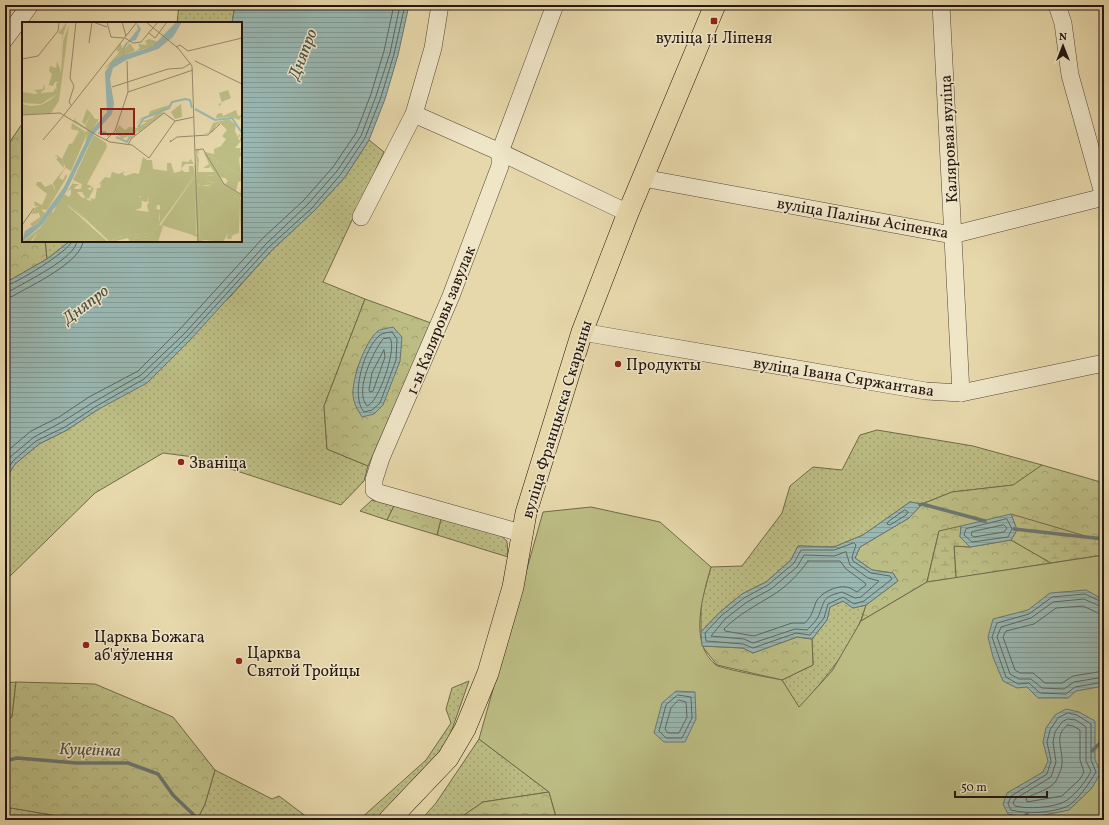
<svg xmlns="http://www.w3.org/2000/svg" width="1109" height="825" font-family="Vollkorn,serif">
<defs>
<pattern id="grass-dots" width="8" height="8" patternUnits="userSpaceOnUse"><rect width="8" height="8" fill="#bcbd84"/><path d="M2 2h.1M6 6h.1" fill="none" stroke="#a1a271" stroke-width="1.8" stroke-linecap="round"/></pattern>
<pattern id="forest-crowns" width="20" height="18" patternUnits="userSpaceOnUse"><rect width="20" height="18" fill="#bcbd84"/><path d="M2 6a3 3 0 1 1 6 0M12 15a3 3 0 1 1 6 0" fill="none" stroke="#a1a271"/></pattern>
<pattern id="wetland-marsh" width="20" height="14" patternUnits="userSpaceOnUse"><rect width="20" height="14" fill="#bcbd84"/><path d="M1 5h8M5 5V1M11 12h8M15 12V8" fill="none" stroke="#a1a271"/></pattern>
<pattern id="water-rules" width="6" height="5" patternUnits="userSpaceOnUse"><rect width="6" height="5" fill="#99b8b2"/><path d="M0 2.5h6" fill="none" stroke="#849d98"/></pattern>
</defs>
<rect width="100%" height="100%" fill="#e7d8ab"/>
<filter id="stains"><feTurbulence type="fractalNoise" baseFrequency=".005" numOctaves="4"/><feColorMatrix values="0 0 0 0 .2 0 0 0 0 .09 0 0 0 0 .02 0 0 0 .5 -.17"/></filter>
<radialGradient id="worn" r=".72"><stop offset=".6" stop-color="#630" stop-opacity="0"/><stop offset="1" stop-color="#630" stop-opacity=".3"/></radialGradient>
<g fill="url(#grass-dots)" stroke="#706a4a">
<polygon points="179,5 235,5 232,23 177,23"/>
<polygon points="369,140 384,152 323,282 365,299 324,406 327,449 368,466 364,481 341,505 194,457 163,453 95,493 5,581 5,480 15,464 39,444 67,430 97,410 230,297 272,250 315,210 345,177"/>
<polygon points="45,241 70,241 47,259"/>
<polygon points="877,430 973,446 1042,465 1014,485 952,492 922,504 910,502 863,535 834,547 798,546 791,560 766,582 742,594 719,613 701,632 701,603 711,567 742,566 782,513 790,486 813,467 842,470 860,435"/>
<polygon points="372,500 394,506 387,520 360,511"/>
<polygon points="441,519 500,535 507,541 508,557 437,535"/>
<path d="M843,601L853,608L866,605C855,645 826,677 799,708L782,680L813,665L812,639L827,620L830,607Z"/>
<polygon points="469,681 449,738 416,784 380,820 359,820 426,760 451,723 446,709 452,688"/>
<polygon points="16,682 12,717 5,723 5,683"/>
<polygon points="479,739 549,792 483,802 457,820 421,820 436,803"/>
<polygon points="215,770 272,799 279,796 311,820 197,820 205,804"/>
<polygon points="5,807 82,820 5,820"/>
</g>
<g fill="url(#forest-crowns)" stroke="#706a4a" fill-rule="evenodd">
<polygon points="22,124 23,241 45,241 47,259 5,283 5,149"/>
<path d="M365,299L431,323L368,466L327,449L324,406ZM370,342L400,361L394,375L353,394L357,369Z"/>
<polygon points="1042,465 1104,483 1104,549 1099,540 939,531 927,582 861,621 866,605 898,581 893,573 872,570 855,558 860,547 909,518 922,504 952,492 1013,485"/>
<polygon points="394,506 441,519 437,535 387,520"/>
<polygon points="1011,540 1051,563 956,578 954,546 970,547"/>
<polygon points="797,637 812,639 813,665 782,680 717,665 702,646 743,648 753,653"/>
<polygon points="16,682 95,684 173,717 215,770 205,804 197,820 82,820 5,807 5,723 12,717"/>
<polygon points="549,792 557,820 457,820 483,802"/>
</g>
<g fill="url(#wetland-marsh)" stroke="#706a4a">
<polygon points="1011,514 1099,540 1104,549 1104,555 1051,563 1011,540 1017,530"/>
<polygon points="961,526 960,537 970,547 954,546 956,578 927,582 939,531"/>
</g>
<path fill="#bcbd84" stroke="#706a4a" d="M591,507L660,522L711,567C703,595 688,643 716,665C722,669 772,678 782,680L799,707L832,671L861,621L927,582L1104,555V820H557L549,792L479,739L543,512Z"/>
<g fill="url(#water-rules)" stroke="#6a7772">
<polygon points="235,5 409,5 398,55 385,99 369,140 345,177 315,210 272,250 190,340 147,383 97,410 67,430 39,444 15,464 5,480 5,283 47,259 70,241 241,241 241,23 232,23"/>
<path d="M393,327L402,337L400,361L383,405L374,414L362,417C358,410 353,403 353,394C352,379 365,341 378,331C381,329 389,328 393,327Z"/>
<polygon points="910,502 922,504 909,518 860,547 855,558 872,570 893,573 898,581 866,605 853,608 843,601 830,607 827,620 812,639 797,637 753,653 743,648 702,646 701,632 719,613 742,594 766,582 791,560 798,546 834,547 863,535"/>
<polygon points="1011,514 1017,530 1011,540 970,547 960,537 961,526"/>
<polygon points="1086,590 1104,600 1104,686 1076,691 1068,698 1038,698 1027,687 1017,688 1003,681 993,657 988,637 993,619 1028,610 1050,593"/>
<polygon points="676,691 695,692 696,719 685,742 664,742 654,733 662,703"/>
<polygon points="1066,709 1079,712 1095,721 1095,760 1101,772 1092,788 1069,810 1030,818 1008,814 1003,804 1007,793 1043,772 1048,761 1043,742 1046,728 1055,715"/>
</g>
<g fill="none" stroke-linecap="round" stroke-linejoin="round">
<g stroke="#5e6762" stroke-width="1">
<path d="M5,286C14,285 71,250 72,241"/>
<path d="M5,292L10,291C25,282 76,258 77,241"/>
<path d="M5,298L13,296C30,286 82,262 83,241"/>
<path d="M392,332L397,339L396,360L380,403L372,410L364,412C350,396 364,348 380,335C383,333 389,332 392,332Z"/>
<path d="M390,338C398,347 378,404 367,406C354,391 373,352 383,339Z"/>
<polygon points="384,350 385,357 373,391 370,392 369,390 372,373"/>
<polyline points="5,453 31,431 59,417 89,397 138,371 180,329 262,239 304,200 333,167 356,133 371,94 384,51 394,5"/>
<polyline points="5,464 9,458 34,437 62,422 92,403 141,375 184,334 266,244 308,204 337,171 361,136 376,96 390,53 400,5"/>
<polyline points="5,473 13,461 36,441 65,427 95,407 144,379 187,337 269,247 312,208 341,174 365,138 381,97 394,54 405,5"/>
<polygon points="905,510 908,512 906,515 890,525 887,524 888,522"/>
<polygon points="1007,519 1012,529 1008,537 972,542 964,535 966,529"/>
<polygon points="1004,525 1007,528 1004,532 974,537 971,535 972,532"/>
<polygon points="854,543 856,545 852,557 853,561 871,573 890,576 892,579 864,601 854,604 843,597 828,604 824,618 810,635 796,633 753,648 743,644 706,641 705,633 722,615 744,598 768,585 794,563 801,550 834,550"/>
<path d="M846,552L850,565L868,578L879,581L861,597L855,598L842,592C823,597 825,599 819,615C817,620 811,626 807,630L795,629L753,643L744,639L711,636L725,619L747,602L771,589L797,567L804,555L834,556Z"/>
<path d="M808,561H840L846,569L865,583L866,585L857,592C853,590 850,587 846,587C837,585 820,593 816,602C813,610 812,616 805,623H792L754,636L725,631L724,629C739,614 755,606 773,595C786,587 799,574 808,561Z"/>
<polyline points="1104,603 1085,594 1052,597 1029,614 997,623 992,637 1006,677 1018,684 1029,683 1040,693 1066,694 1075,687 1104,682"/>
<polyline points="1104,608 1084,599 1053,602 1031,618 1001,627 997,637 1010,674 1019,679 1031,679 1042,688 1064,689 1074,682 1104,677"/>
<polyline points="1104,614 1098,613 1083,606 1056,608 1034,624 1006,631 1003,637 1015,670 1020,673 1033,673 1045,683 1062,683 1073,676 1104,671"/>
<polygon points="678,695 691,697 692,718 682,738 666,738 659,731 666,705"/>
<polygon points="679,700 686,702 687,717 679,733 668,733 665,729 671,708"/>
<path d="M1068,713L1077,715L1091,724V760L1096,772C1090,782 1077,802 1066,807C1049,813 1028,814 1011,810L1008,804L1011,796L1047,774L1051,761L1047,742L1050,730L1058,718Z"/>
<path d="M1068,719L1076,720L1086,727V761L1091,771C1087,780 1074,797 1064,802C1052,808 1027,809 1015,806L1013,803L1015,799L1051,777L1056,762L1053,742L1055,732L1062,722Z"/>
<path d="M1068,725L1073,726L1080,730V760L1084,772L1080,779L1062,796L1027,802L1026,798C1035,793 1050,790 1056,781C1059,775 1063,766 1062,760C1062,747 1054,734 1068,725Z"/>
</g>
<g stroke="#6a7772" stroke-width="3.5">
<polyline points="920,505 922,504 985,521"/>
<polyline points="1014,529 1104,539"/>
<polyline points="1092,751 1104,739"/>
<polyline points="5,761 17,758 76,763 128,763 158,774 173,795 199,820"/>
<polyline points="1021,820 1027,814"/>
</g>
<defs>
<g id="minor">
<polyline points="941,5 961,393"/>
<polyline points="1057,5 1063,23 1070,75 1104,197"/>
<polyline points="5,39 30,5"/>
<polyline points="414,114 500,152 628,213"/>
<polyline points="643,178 952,235 1104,197"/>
<polyline points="361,217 414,114 433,48 440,5"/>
<polyline points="582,332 926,391 961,393 1104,363"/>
<polyline points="521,533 379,493 374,490 374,480 381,458 451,296 500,166 500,152 555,5"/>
</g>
<polyline id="major" points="389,820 448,758 465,729 488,673 513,587 526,513 582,332 628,213 715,5"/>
</defs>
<use href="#minor" stroke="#554638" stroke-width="18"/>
<use href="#major" stroke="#241611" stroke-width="22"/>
<use href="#minor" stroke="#efe6c8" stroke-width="17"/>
<use href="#major" stroke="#e7d8ab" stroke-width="21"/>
</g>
<g fill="#8f2418" stroke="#efe6c8" stroke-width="1.5">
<rect x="710" y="17" width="8" height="8" rx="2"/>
<circle cx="618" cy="364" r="4"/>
<circle cx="181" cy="462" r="4"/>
<circle cx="86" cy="645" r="4"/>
<circle cx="239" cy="661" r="4"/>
</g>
<g text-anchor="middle" stroke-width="3" stroke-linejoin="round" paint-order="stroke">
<g font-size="16" fill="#241611" stroke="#efe6c8" text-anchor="start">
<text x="714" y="43" text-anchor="middle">вуліца 11 Ліпеня</text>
<text x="626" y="370">Продукты</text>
<text x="189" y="468">Званіца</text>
<text x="94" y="642">Царква Божага<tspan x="94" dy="18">аб'яўлення</tspan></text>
<text x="247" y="658">Царква<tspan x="247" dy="18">Святой Тройцы</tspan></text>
</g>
<g font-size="16" fill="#241611" stroke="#efe6c8">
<text transform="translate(948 139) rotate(-93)" y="6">Каляровая вуліца</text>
<text transform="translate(863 217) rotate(10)" y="6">вуліца Паліны Асіпенка</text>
<text transform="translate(440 320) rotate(-68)" y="6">1-ы Каляровы завулак</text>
<text transform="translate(844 376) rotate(9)" y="6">вуліца Івана Сяржантава</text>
<text transform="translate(556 419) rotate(-73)" y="6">вуліца Францыска Скарыны</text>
</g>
<g font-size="17" font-style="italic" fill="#4d4f49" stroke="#efe6c8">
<text transform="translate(302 54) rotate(-69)" y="6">Дняпро</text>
<text transform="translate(85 304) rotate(-37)" y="6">Дняпро</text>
<text transform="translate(90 749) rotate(2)" y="6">Куцеінка</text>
</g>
</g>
<g transform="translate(22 22)">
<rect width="220" height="220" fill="#e7d8ab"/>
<path d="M45,0L40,18L37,43L39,51L41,19L47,3L37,79L29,91L0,93V82L9,84L19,83L28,78L35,72L19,82L0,81V70L13,72L16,71L12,68L21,67L22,62L23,67L18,71L31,70L34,66L35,69L34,62L37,60H33L31,64L27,63L25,69L30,52L27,49L28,44L34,46L35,39L37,45L40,15L41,13L36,11ZM127,17L137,20L130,25L113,29L118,26L116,22L125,23L123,19ZM206,68L209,76L200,80L198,84L196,82L200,81L197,71ZM153,77L146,85L136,91L143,90L108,117V114L116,111V105L125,100H119L130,96L135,91L128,95H122L113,103L119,96L124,94L126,95L128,89L147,83ZM214,88L216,94L220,93L217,98L210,95L194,96L195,92L200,91L201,94ZM69,91L73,97H77L63,121L65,112L59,108L52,121L50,122L57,109L49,107L50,101L64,110L66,108L51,99L54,95L53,98L63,105ZM207,97L214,103L213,109L216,115L217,112L219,113L216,116L218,119V115H220L219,119L213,126H219L218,130L220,131L217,137L220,159L217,160V154L214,169L218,171L220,163V173L214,169L217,153L197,139L195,142L194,137L189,134L186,135L202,162L220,174L218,176L220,180L218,211V181L214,173L204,217L213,172L200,165L191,153L184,154L185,159L194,162L178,164L176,161V177H179L180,182L177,183L178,220L185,219L176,220L175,215L170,213L175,212L172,155L129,214L111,216L112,220H108L106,216L89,220L94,215L128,211L173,151L172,143H174L176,188L174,128L178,127L176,130L178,132L175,131L177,138L176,150H192L188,144L187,146H181L187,142L181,129L183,132V130L192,132V127L199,124L204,117L200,114L205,108L198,101L195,104L196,100L191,110L180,113L187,110L191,101ZM35,133L40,137L44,145L37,156L41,158L44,152L45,155L25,188L19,187L23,191L17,200L6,207L10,204L8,202L18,195L17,191L9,192L14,185L18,184H13L12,179L20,183L25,172L14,163L15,160H19L23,165L30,162L34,171L31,161L43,146V144L41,141L42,144V146L27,163L42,146L34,137L36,136L35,134L32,135ZM52,159L51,162H57L52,166L53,167H59L60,161L70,164L65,167L69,168L63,175L60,170H55L59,175L65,177L59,185L53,187L67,201L46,183L43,187L34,182L42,172L47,175L49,172V167L45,170Z" fill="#bcbd84"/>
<path d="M159,82L160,95L153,97L149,90ZM189,134L194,137L195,142L197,139L217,153L219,150L214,169L203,162L206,159L203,156L197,155L199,153L197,154L186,135ZM121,135L125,138H130L131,147L145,149V141H149L152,151L159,149L160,139L166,140L169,137L172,142H163L159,147L162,150H167V144H171L173,151L138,199V183H135L134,187L138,188L137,199L128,211L94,215L88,220L53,187L66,177L67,179L70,178L67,176L62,177L66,169L69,168V165L63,167L64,164L72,166L67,176L73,177L75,166H78L79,161L76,163L83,155L88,156L90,150L97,152L103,149L101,152L103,154L112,151L117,152ZM117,174H120L117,175L119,179L125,180L127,174L126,180L128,181H126L125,184L127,190L113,188L119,186L120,182ZM192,153L200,165L213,171L211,185L214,172L215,174L218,181L217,211L211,213L209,217H205L206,211L201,220L182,218L178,220L177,182H180L179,177L176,178L175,154L177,164H186L193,161L185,159L184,154ZM173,154L174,214L139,203ZM35,182L43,186L45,183L86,220H10L16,210L8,220H1L19,205L30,189L31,191L34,185L30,188ZM137,203L141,204L136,220L111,219L110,216L129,214Z" fill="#bcbd84" fill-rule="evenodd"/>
<path d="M105,19L100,34L82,47L95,33L97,30L94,28L99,21L100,26ZM108,21L113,29L102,33L101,28ZM65,87L69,91L63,103L60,100ZM97,103L103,108L107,105L117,106L114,111L100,117L93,110ZM59,108L65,112L49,149L44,146L40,137L47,122L52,121ZM72,113L84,121L85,125L64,164L51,158Z" fill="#bcbd84"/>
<path d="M114,0L119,7L114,18L107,20L102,27V33L119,28L117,21L120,28L131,24L154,0H160L151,15L136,27L104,38L91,46L88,57L92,82L90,92L72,112L44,170L20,203L0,220L3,209L16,201L42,165L69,109L85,90L83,50L91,38L100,34L101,28L103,23L116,7Z" fill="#99b8b2"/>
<path fill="none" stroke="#99b8b2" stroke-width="2" d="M173,87L193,98L210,96L220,111M135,91L147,86L150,80L163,77L168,78L170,86M116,105L122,96L135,91M76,111L83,110L87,114M94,115L105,120L108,114"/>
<path fill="none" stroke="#998a6d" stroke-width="1" d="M71,0L85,5M85,0L89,15L102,16M100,0L104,14M124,0L156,26L170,44L176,220M127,11L133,16L145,0M103,16L111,21L119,20L136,0M67,21L70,0M154,25L158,23L166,29L220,16M0,37L16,34L36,9L37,0M105,39L106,70M173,39L220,62M90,65L146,47L161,46L169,41M49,83L47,80L52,64L48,56L54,0M0,93L38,91L76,114L88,120L110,123L127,136M42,93L115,0M21,118L42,93M84,118L93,109L106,70L171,48M149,118L148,120L155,115L186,113L198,102M106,123L109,117L142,91L153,99M173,128L181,127L202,162L220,173M127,136L153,99L172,95M0,203L12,186"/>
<path fill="#8f2418" fill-opacity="0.15" stroke="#8f2418" stroke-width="2" d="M79,87H112V112H79Z"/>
<rect width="220" height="220" fill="none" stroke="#241611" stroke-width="2"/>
</g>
<rect width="1109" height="825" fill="none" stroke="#e7d8ab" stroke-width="20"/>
<rect x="6" y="6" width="1097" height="813" fill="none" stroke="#241611" stroke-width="2"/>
<rect x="10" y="10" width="1089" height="805" fill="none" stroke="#241611"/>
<g transform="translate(1063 46)" stroke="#efe6c8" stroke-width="3" paint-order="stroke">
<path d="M0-3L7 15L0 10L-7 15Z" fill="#241611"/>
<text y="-6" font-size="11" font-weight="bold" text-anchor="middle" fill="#241611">N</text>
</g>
<path d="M955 791v6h92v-6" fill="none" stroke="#241611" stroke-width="2"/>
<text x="961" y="791" font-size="12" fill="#241611" stroke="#efe6c8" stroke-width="3" paint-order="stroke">50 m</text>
<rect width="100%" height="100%" filter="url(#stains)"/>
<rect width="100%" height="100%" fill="url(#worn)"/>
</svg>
